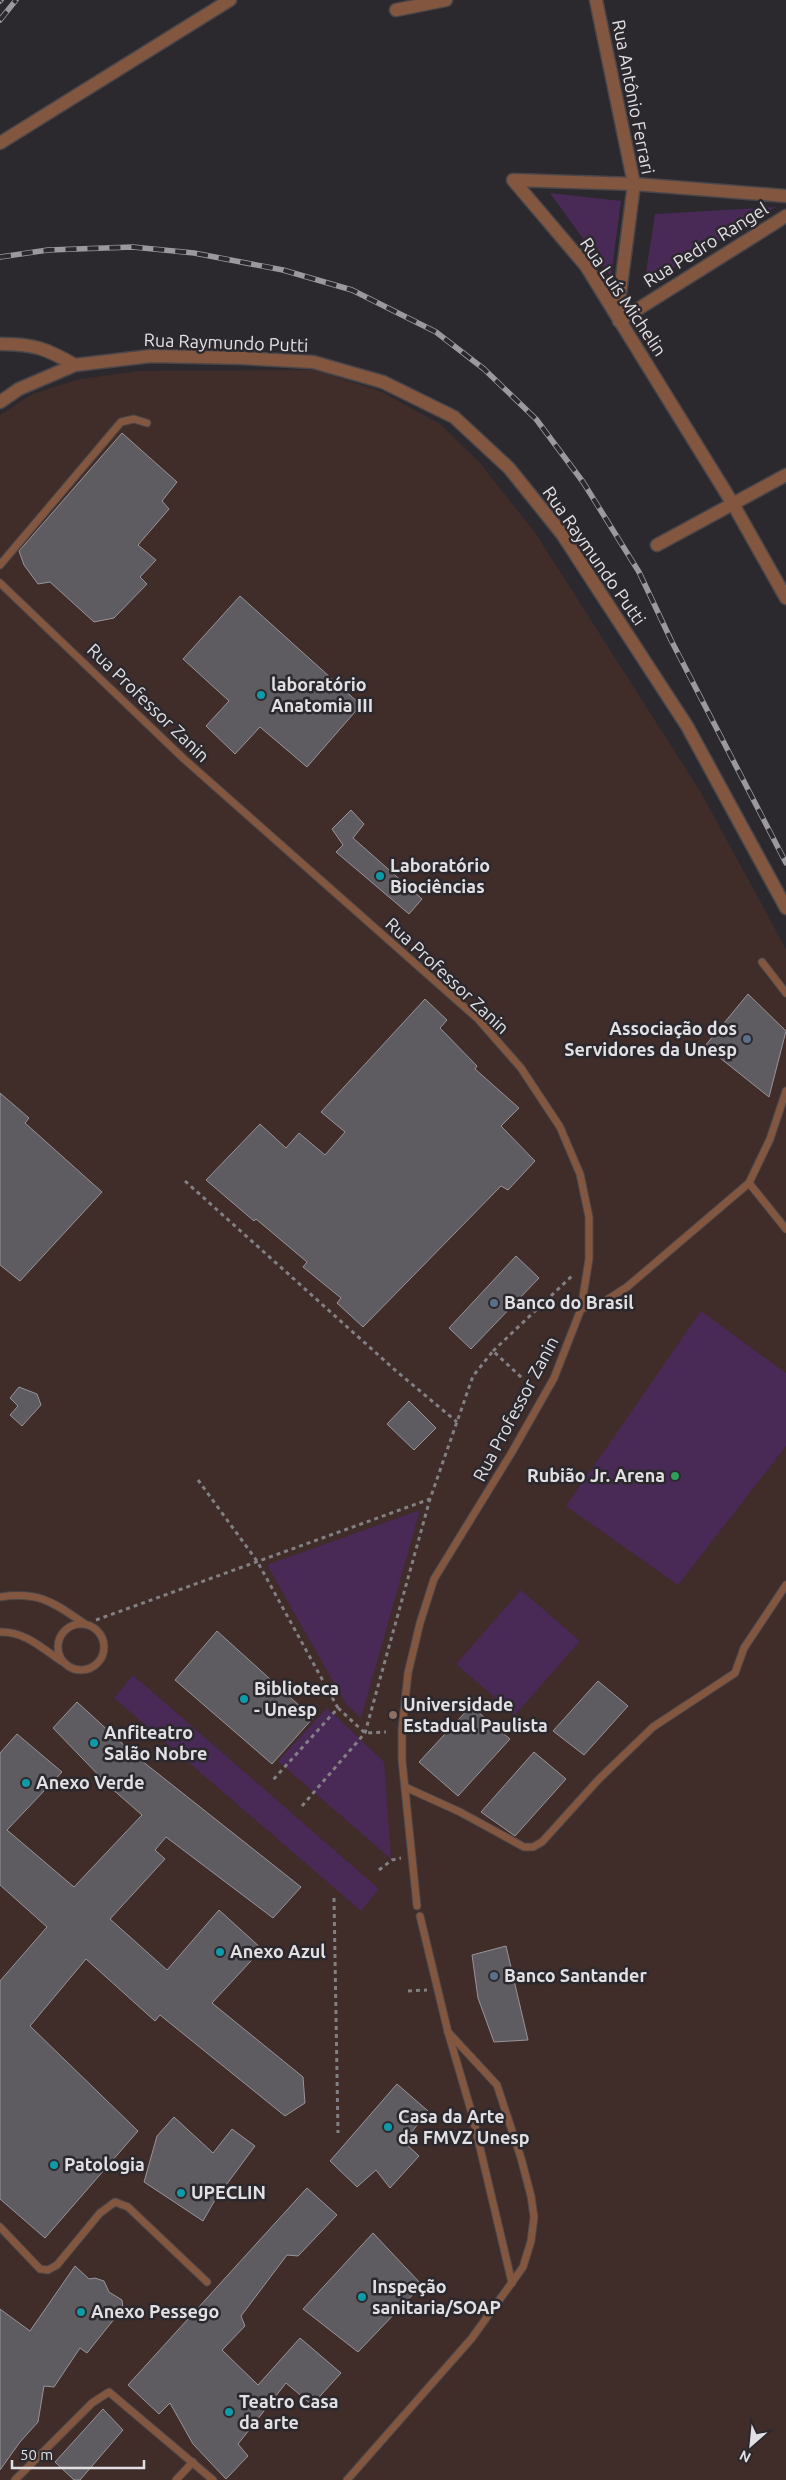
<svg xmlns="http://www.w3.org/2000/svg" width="786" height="2480" font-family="Ubuntu,sans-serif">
<rect width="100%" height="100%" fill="#2c292e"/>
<polygon fill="#402c29" points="314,370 380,391 440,424 480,463 536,534 700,791 786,949 786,2480 0,2480 0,415 32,394 80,379 139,371"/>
<g fill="#492956">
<polygon points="550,193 621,201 611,277"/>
<polygon points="776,207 644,285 655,214"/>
<polygon points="701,1311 786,1373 786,1446 678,1585 566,1506"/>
<polygon points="420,1510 361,1718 346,1704 267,1565"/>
<polygon points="521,1590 580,1641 515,1715 456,1664"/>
<polygon points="133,1675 379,1889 361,1911 114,1698"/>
<polygon points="327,1708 384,1762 391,1859 278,1761"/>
</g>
<g fill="#5f5c61" stroke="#97949a">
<polygon points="122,433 177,482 162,501 169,509 138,545 156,560 140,577 147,584 114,618 94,622 50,582 38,584 24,565 19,551"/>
<polygon points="240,596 361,705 307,767 260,727 235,754 206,726 229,701 183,659"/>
<polygon points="351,810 364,824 353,838 422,899 409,914 336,852 343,845 332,829"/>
<polygon points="748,994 786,1031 769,1097 705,1046"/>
<polygon points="425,999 447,1020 440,1028 477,1066 475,1069 519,1108 501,1126 535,1161 508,1190 501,1186 363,1327 337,1303 341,1298 303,1267 307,1262 256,1219 254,1221 206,1180 260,1124 286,1148 299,1133 325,1155 345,1132 321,1112"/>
<polygon points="0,1093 29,1118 25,1123 102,1192 20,1281 0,1265"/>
<polygon points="516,1256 539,1278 471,1349 449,1328"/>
<polygon points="19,1387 37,1394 41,1405 22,1426 10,1415 18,1406 10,1398"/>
<polygon points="409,1401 436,1428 414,1450 387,1424"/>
<polygon points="217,1631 313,1718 272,1764 175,1680"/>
<polygon points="598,1681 628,1706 584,1755 553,1731"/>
<polygon points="77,1702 137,1757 301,1887 273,1918 166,1837 155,1850 165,1859 110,1919 167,1970 219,1910 262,1949 212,2003 303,2077 305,2103 285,2116 160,2015 155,2021 86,1959 30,2026 138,2131 45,2238 0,2199 0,1981 47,1927 0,1885 0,1753 17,1734 62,1772 7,1830 74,1887 142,1815 110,1787 53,1728"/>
<polygon points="471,1706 510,1739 458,1796 419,1762"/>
<polygon points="534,1752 566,1779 515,1836 481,1812"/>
<polygon points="506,1946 528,2040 494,2042 478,1998 472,1955"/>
<polygon points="397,2084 428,2111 404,2142 419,2156 390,2188 376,2170 357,2187 330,2161"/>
<polygon points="174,2117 213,2153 232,2129 255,2146 215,2200 203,2221 144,2182 157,2136"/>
<polygon points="307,2188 337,2215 298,2256 287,2255 241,2316 245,2326 222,2350 258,2385 300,2338 341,2373 312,2405 286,2383 238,2444 248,2456 226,2479 193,2444 170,2403 159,2414 128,2385"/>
<polygon points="373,2233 422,2285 358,2352 303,2309"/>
<polygon points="75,2266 89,2279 95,2278 104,2281 109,2292 122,2300 123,2308 87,2353 80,2348 54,2387 44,2386 38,2422 20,2442 0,2470 0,2309 30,2331"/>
<polygon points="103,2409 123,2430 80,2480 74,2480 55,2462"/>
</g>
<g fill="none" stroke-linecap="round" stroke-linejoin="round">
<defs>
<g id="service">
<polyline points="0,565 121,422 134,419 147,423"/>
<polyline points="0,583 184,759 478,1019 521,1068 560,1127 580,1174 589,1217 589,1259 581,1309 554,1378 512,1452 434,1579 420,1623 408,1673 402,1729 402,1760 417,1906"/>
<polyline points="762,962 786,993"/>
<polyline points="749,1183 786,1229"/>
<polyline points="581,1309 605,1301 627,1287 749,1183 770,1139 786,1091"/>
<path d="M0,1597C40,1591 54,1603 85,1624"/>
<circle cx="81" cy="1647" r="23"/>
<path d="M0,1632C24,1631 42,1648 61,1661"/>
<polyline points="405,1787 460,1812 524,1847 533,1847 542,1842 599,1779 653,1727 735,1673 744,1648 786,1585"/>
<polyline points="420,1916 448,2032 472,2114 512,2283"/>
<polyline points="0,2227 40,2269 48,2270 57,2265 100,2213 115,2202 128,2207 207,2282"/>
<polyline points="15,2480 92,2403 109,2392 213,2480"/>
<polyline points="176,2480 193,2462"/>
<polyline points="347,2480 472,2338 523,2267 531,2241 534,2217 531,2196 521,2158 497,2085 448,2032"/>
</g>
<g id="minor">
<polyline points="596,0 634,184 619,301 619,321"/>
<polyline points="396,10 446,0"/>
<polyline points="0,143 230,0"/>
<polyline points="786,196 634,184 513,180 586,266 733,504 786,598"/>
<polyline points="619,321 786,216"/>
<path d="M0,344C34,344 45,348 75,365"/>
<polyline points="657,545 786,475"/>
</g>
<polyline id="tertiary" points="0,402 19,389 75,365 151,356 242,358 313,362 383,382 454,417 509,468 562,534 687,726 786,908"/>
</defs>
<use href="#service" stroke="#49464b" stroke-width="9"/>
<use href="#minor" stroke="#49464b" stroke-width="15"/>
<use href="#tertiary" stroke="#49464b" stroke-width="15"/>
<g stroke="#838084" stroke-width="3" stroke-dasharray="4 4" stroke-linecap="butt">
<polyline points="185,1181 395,1370 457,1422"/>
<polyline points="493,1351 574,1274"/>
<polyline points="198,1480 257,1561 338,1708 272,1781"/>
<polyline points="96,1620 430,1499"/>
<polyline points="338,1708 365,1733 386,1732"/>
<polyline points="302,1806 365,1733 430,1499 473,1376 493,1351 522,1378"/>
<polyline points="379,1870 392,1860 401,1858"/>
<polyline points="334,1898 338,2133"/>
<polyline points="408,1991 427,1990"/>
</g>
<use href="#service" stroke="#83563f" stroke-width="7"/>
<use href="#minor" stroke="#83563f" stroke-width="12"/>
<use href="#tertiary" stroke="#83563f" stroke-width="12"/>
<defs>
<g id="rail">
<polyline points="0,1 1,0"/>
<polyline points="0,20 16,0"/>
<polyline points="0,257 48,250 133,247 194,253 283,270 352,290 436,332 484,369 536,419 583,482 639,572 671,640 786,863"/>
</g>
</defs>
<use href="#rail" stroke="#9b999d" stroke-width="5.5"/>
<use href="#rail" stroke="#2c292e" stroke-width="4" stroke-dasharray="11" stroke-linecap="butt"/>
</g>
<g fill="#0f9aa8" stroke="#2c292e" stroke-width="2">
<circle cx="261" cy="695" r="5"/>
<circle cx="380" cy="876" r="5"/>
<circle cx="244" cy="1699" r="5"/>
<circle cx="94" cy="1743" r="5"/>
<circle cx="26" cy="1783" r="5"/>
<circle cx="220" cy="1952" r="5"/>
<circle cx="388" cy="2127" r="5"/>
<circle cx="54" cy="2165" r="5"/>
<circle cx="181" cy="2193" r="5"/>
<circle cx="362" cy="2297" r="5"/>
<circle cx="81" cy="2312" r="5"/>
<circle cx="229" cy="2412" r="5"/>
</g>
<g fill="#5c6f8a" stroke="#2c292e" stroke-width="2">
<circle cx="747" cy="1039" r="5"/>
<circle cx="494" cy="1303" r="5"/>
<circle cx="494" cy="1976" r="5"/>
</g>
<circle fill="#2e9e5b" stroke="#2c292e" stroke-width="2" cx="675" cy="1476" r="5"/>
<circle fill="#8d6e63" stroke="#2c292e" stroke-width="2" cx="393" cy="1715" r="5"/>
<g text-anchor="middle" stroke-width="5" stroke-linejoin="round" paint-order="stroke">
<g font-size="18" fill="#e2e0e3" stroke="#2c292e">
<text transform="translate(633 97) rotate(79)" y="6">Rua Antônio Ferrari</text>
<text transform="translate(706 245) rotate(-32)" y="6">Rua Pedro Rangel</text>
<text transform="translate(623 297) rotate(56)" y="6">Rua Luís Michelin</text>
<text transform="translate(226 343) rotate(2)" y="6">Rua Raymundo Putti</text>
<text transform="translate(594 556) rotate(55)" y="6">Rua Raymundo Putti</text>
<text transform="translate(148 703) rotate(44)" y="6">Rua Professor Zanin</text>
<text transform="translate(447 976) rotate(43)" y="6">Rua Professor Zanin</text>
<text transform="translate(516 1409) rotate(-62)" y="6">Rua Professor Zanin</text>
</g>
<g font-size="18" font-weight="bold" fill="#e2e0e3" stroke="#2c292e" text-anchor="start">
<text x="271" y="691">laboratório<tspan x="271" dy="21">Anatomia III</tspan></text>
<text x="390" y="872">Laboratório<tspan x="390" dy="21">Biociências</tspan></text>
<text x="737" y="1035" text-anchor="end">Associação dos<tspan x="737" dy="21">Servidores da Unesp</tspan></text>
<text x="504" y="1309">Banco do Brasil</text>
<text x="665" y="1482" text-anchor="end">Rubião Jr. Arena</text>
<text x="254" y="1695">Biblioteca<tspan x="254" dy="21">- Unesp</tspan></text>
<text x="403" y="1711">Universidade<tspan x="403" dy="21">Estadual Paulista</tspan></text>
<text x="104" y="1739">Anfiteatro<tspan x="104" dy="21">Salão Nobre</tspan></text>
<text x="36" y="1789">Anexo Verde</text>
<text x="230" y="1958">Anexo Azul</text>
<text x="504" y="1982">Banco Santander</text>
<text x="398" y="2123">Casa da Arte<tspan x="398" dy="21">da FMVZ Unesp</tspan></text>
<text x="64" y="2171">Patologia</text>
<text x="191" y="2199">UPECLIN</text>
<text x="372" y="2293">Inspeção<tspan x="372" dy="21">sanitaria/SOAP</tspan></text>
<text x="91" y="2318">Anexo Pessego</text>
<text x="239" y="2408">Teatro Casa<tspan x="239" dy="21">da arte</tspan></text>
</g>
</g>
<g transform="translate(751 2445) rotate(207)" stroke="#2c292e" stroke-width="4" paint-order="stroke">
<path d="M0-4L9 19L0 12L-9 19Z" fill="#e2e0e3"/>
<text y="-8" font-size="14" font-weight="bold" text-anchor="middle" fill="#e2e0e3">N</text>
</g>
<path d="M12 2460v8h132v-8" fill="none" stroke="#e2e0e3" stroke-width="2.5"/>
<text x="20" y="2460" font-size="15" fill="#e2e0e3" stroke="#2c292e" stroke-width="4" paint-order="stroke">50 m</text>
</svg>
